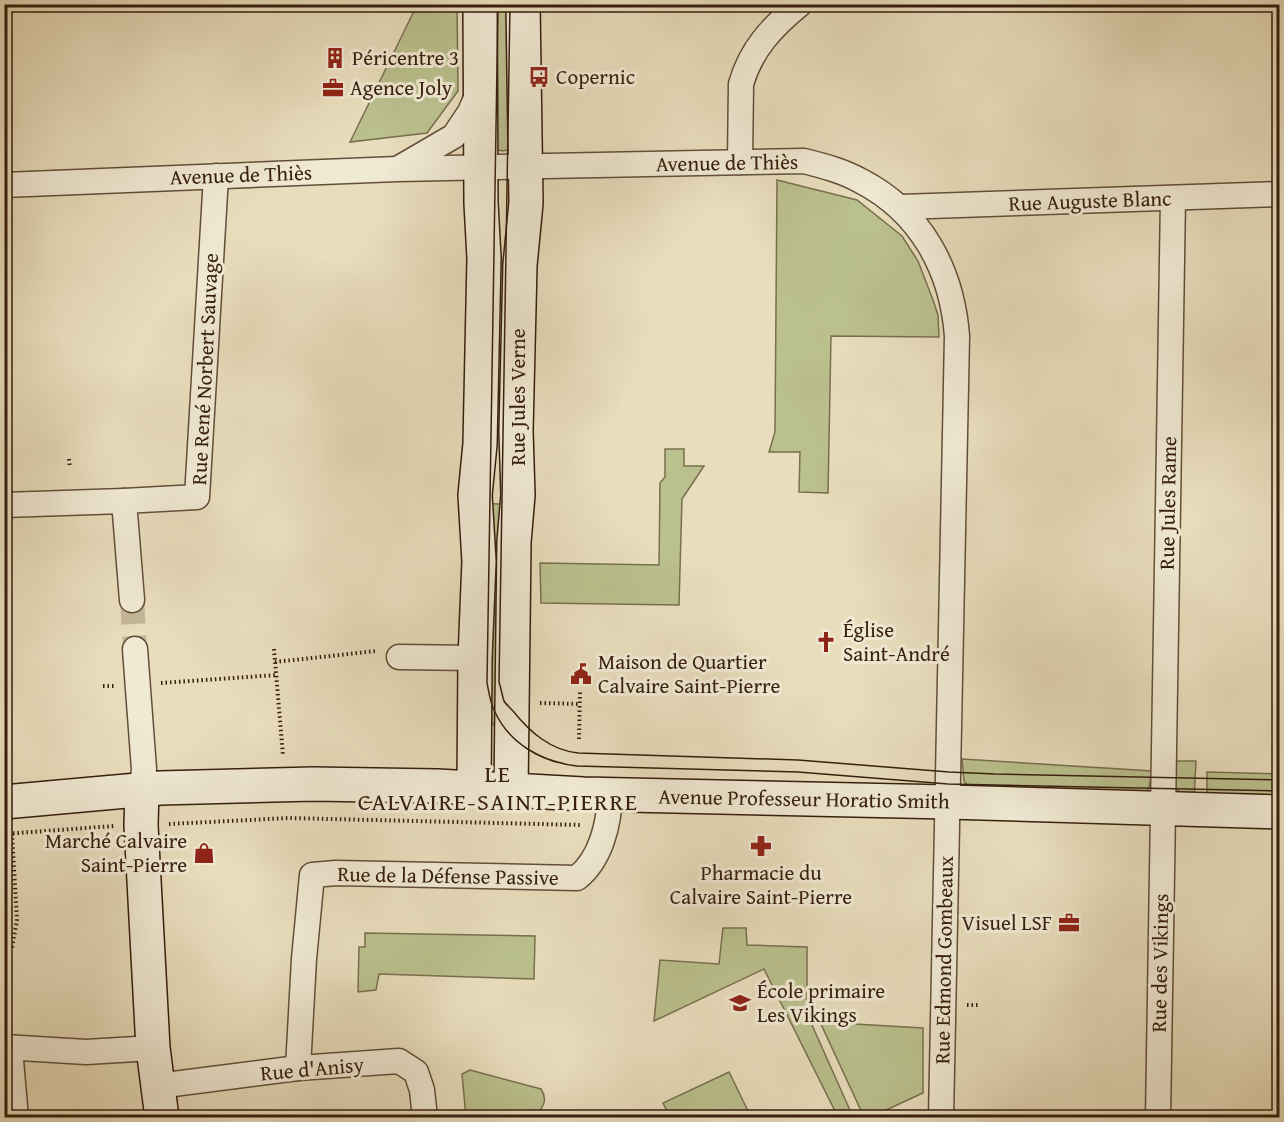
<svg xmlns="http://www.w3.org/2000/svg" width="1284" height="1122" font-family="'Gentium Book Plus',serif">
<rect width="100%" height="100%" fill="#e8ddbc"/>
<filter id="stains"><feTurbulence type="fractalNoise" baseFrequency=".00333" numOctaves="4"/><feColorMatrix values="0 0 0 0 .2 0 0 0 0 .09 0 0 0 0 .02 0 0 0 .5 -.17"/></filter>
<radialGradient id="worn" r=".72"><stop offset=".6" stop-color="#630" stop-opacity="0"/><stop offset="1" stop-color="#630" stop-opacity=".3"/></radialGradient>
<g fill="#bac08e" stroke="#786f4e" stroke-width="1.5">
<polygon points="417,5 457,5 458,91 427,133 350,142"/>
<polygon points="490,5 517,5 513,149 502,151 492,148"/>
<polygon points="777,180 857,200 902,236 918,261 933,300 938,315 939,337 831,336 828,493 799,492 800,452 769,452 775,432"/>
<polygon points="665,449 684,449 684,466 704,466 682,499 679,605 541,603 540,563 659,565 660,483 665,477"/>
<polygon points="481,503 514,505 504,738 489,719"/>
<polygon points="962,759 1152,771 1149,788 1144,793 972,792 964,781"/>
<path d="M1174,761H1196L1194,800C1169,789 1175,786 1174,761Z"/>
<polygon points="1207,772 1279,774 1279,802 1207,800"/>
<polygon points="723,928 746,928 747,945 807,947 807,1002 812,1025 853,1117 838,1117 764,969 654,1021 660,960 719,964"/>
<polygon points="365,933 535,936 534,979 379,974 376,990 358,992 359,947 365,947"/>
<polygon points="820,1022 923,1028 923,1093 871,1117 864,1117"/>
<path d="M470,1070L541,1089C549,1101 542,1111 531,1117H466L462,1074Z"/>
<polygon points="729,1072 751,1117 670,1117 663,1103"/>
</g>
<g fill="none" stroke-linecap="round" stroke-linejoin="round">
<polyline stroke="#c4b799" stroke-width="24" stroke-dasharray="24 12" stroke-linecap="butt" points="132,600 135,649"/>
<defs>
<g id="street">
<path d="M740,162L741,84C751,49 772,27 800,4"/>
<polyline points="399,168 454,136 470,112 479,91"/>
<path d="M4,185L397,169L804,161C824,166 843,171 861,181C921,212 952,270 957,336L941,1118"/>
<polyline points="901,207 1280,194"/>
<polyline points="4,505 124,501"/>
<polyline points="132,600 124,501 197,497 216,176"/>
<polyline points="135,649 144,769 142,789"/>
<polyline points="399,657 475,658"/>
<polyline points="4,1047 86,1052 153,1048"/>
<polyline points="10,1049 16,1118"/>
<path d="M298,1068L304,959L312,875L336,873L577,878C601,859 609,824 610,795"/>
<polyline points="158,1086 298,1068 399,1061 416,1072 422,1090 425,1118"/>
<polyline points="1158,1118 1173,198"/>
</g>
<g id="secondary">
<polyline points="474,788 475,658 479,561 475,495 480,444 484,258 481,203 480,4"/>
<polyline points="142,789 141,825 153,1048 162,1118"/>
<polyline points="511,791 514,542 518,495 516,431 520,265 526,203 523,4"/>
<polyline points="4,802 160,788 313,784 437,786 583,794 948,802 1280,812"/>
</g>
</defs>
<use href="#street" stroke="#624e39" stroke-width="27"/>
<use href="#secondary" stroke="#361e0d" stroke-width="36"/>
<g stroke="#361e0d" stroke-width="4" stroke-dasharray="1.5 3" stroke-linecap="butt">
<polyline points="69,459 70,468"/>
<polyline points="274,649 283,756"/>
<polyline points="275,662 376,651"/>
<polyline points="161,683 276,675"/>
<polyline points="103,686 114,686"/>
<polyline points="540,703 580,704"/>
<polyline points="579,739 580,690"/>
<polyline points="169,824 289,818 581,825"/>
<polyline points="4,834 114,826"/>
<polyline points="4,958 12,948 17,920 12,833"/>
<polyline points="967,1005 979,1005"/>
</g>
<use href="#street" stroke="#f0e9d3" stroke-width="24"/>
<use href="#secondary" stroke="#f0e9d3" stroke-width="33"/>
<g stroke="#361e0d" stroke-width="1.5">
<path d="M498,4L487,683C489,692 490,702 494,710C509,744 542,762 577,766L798,772L948,784L1280,791"/>
<path d="M510,4L499,682C501,688 502,695 504,701C506,704 510,708 513,711C530,732 550,750 578,753L798,760L949,772L995,774L1280,780"/>
</g>
</g>
<defs>
<symbol id="building-bare" viewBox="-9 -9 18 18"><path d="M-4-6H4V6H1V3H-1V6H-4ZM-2.5-4.3h1.7v1.8h-1.7ZM.8-4.3h1.7v1.8H.8ZM-2.5-1h1.7V.8h-1.7ZM.8-1h1.7V.8H.8Z" fill="#8f2418" stroke="#f0e9d3" stroke-width="2.5" paint-order="stroke"/></symbol>
<symbol id="bus-bare" viewBox="-9 -9 18 18"><path d="M-5-6H5V4H4V6H2V4H-2V6H-4V4H-5ZM-3.5-4V0h7V-4ZM-3.5 1.2v1.5H-2V1.2ZM2 1.2v1.5H3.5V1.2Z" fill="#8f2418" stroke="#f0e9d3" stroke-width="2.5" paint-order="stroke"/></symbol>
<symbol id="office-bare" viewBox="-9 -9 18 18"><path d="M-6-3h4V-5.5h4V-3h4V5H-6ZM-1-4.5V-3h2v-1.5ZM-6 0V1H6V0Z" fill="#8f2418" stroke="#f0e9d3" stroke-width="2.5" paint-order="stroke"/></symbol>
<symbol id="church-bare" viewBox="-9 -9 18 18"><path d="M-1.2-6h2.4v3.5h3.3v2.4h-3.3V6h-2.4V-.1h-3.3v-2.4h3.3Z" fill="#8f2418" stroke="#f0e9d3" stroke-width="2.5" paint-order="stroke"/></symbol>
<symbol id="civic-bare" viewBox="-9 -9 18 18"><path d="M-.6-6.5H3V-4.5H.6V-3L4-1V1h2V6H-6V1h2V-1L-.6-3ZM-1.2 2.5V6h2.4V2.5Z" fill="#8f2418" stroke="#f0e9d3" stroke-width="2.5" paint-order="stroke"/></symbol>
<symbol id="pharmacy-bare" viewBox="-9 -9 18 18"><path d="M-2-6h4v4h4v4h-4v4h-4v-4h-4v-4h4Z" fill="#8f2418" stroke="#f0e9d3" stroke-width="2.5" paint-order="stroke"/></symbol>
<symbol id="shop-bare" viewBox="-9 -9 18 18"><path d="M-5-2.5h2.3a2.7 3.5 0 0 1 5.4 0H5L5.5 6h-11ZM-1.5-2.5h3a1.5 2.3 0 0 0-3 0Z" fill="#8f2418" stroke="#f0e9d3" stroke-width="2.5" paint-order="stroke"/></symbol>
<symbol id="school-bare" viewBox="-9 -9 18 18"><path d="M0-5L7-2L0 1L-7-2ZM-4 1L0 2.5L4 1V4Q0 6-4 4Z" fill="#8f2418" stroke="#f0e9d3" stroke-width="2.5" paint-order="stroke"/></symbol>
</defs>
<g fill-rule="evenodd">
<use href="#building-bare" x="320" y="43" width="30" height="30"/>
<use href="#bus-bare" x="524" y="62" width="30" height="30"/>
<use href="#office-bare" x="318" y="73" width="30" height="30"/>
<use href="#church-bare" x="811" y="627" width="30" height="30"/>
<use href="#civic-bare" x="566" y="659" width="30" height="30"/>
<use href="#pharmacy-bare" x="746" y="831" width="30" height="30"/>
<use href="#shop-bare" x="189" y="838" width="30" height="30"/>
<use href="#office-bare" x="1054" y="908" width="30" height="30"/>
<use href="#school-bare" x="725" y="988" width="30" height="30"/>
</g>
<g text-anchor="middle" stroke-width="6" stroke-linejoin="round" paint-order="stroke">
<g font-size="21" fill="#361e0d" stroke="#f0e9d3" text-anchor="start">
<text x="352" y="65">Péricentre 3</text>
<text x="556" y="84">Copernic</text>
<text x="350" y="95">Agence Joly</text>
<text x="843" y="637">Église<tspan x="843" dy="24">Saint-André</tspan></text>
<text x="598" y="669">Maison de Quartier<tspan x="598" dy="24">Calvaire Saint-Pierre</tspan></text>
<text x="187" y="848" text-anchor="end">Marché Calvaire<tspan x="187" dy="24">Saint-Pierre</tspan></text>
<text x="761" y="880" text-anchor="middle">Pharmacie du<tspan x="761" dy="24">Calvaire Saint-Pierre</tspan></text>
<text x="1052" y="930" text-anchor="end">Visuel LSF</text>
<text x="757" y="998">École primaire<tspan x="757" dy="24">Les Vikings</tspan></text>
</g>
<g font-size="21" fill="#361e0d" stroke="#f0e9d3">
<text transform="translate(727 163) rotate(-1)" y="7">Avenue de Thiès</text>
<text transform="translate(241 175) rotate(-2)" y="7">Avenue de Thiès</text>
<text transform="translate(1090 201) rotate(-2)" y="7">Rue Auguste Blanc</text>
<text transform="translate(205 369) rotate(-87)" y="7">Rue René Norbert Sauvage</text>
<text transform="translate(518 397) rotate(-90)" y="7">Rue Jules Verne</text>
<text transform="translate(1168 503) rotate(-89)" y="7">Rue Jules Rame</text>
<text transform="translate(804 799) rotate(1)" y="7">Avenue Professeur Horatio Smith</text>
<text transform="translate(448 876) rotate(1)" y="7">Rue de la Défense Passive</text>
<text transform="translate(944 960) rotate(-89)" y="7">Rue Edmond Gombeaux</text>
<text transform="translate(1160 963) rotate(-89)" y="7">Rue des Vikings</text>
<text transform="translate(312 1069) rotate(-5)" y="7">Rue d'Anisy</text>
</g>
<g font-size="24" letter-spacing="1.5" fill="#361e0d" stroke="#f0e9d3">
<text x="498" y="782">LE<tspan x="498" dy="28">CALVAIRE-SAINT-PIERRE</tspan></text>
</g>
</g>
<rect width="1284" height="1122" fill="none" stroke="#e8ddbc" stroke-width="24"/>
<rect x="6" y="6" width="1272" height="1110" fill="none" stroke="#361e0d" stroke-width="3"/>
<rect x="12" y="12" width="1260" height="1098" fill="none" stroke="#361e0d" stroke-width="1.5"/>
<rect width="100%" height="100%" filter="url(#stains)"/>
<rect width="100%" height="100%" fill="url(#worn)"/>
</svg>
